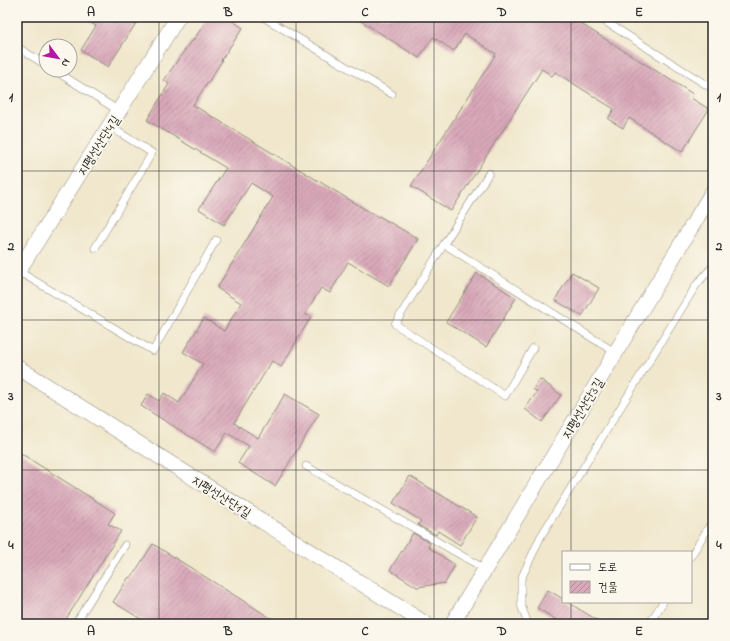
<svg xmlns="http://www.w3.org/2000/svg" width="730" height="641" font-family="'Indie Flower','Poor Story',sans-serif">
<defs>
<pattern id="building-hatch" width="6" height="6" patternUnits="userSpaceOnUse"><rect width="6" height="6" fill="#d9a8b9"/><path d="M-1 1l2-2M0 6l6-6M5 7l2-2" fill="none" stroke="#b08997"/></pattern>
</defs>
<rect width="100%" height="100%" fill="#fbf7ec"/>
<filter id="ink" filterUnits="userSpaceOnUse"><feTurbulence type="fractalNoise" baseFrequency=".025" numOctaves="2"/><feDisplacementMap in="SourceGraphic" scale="8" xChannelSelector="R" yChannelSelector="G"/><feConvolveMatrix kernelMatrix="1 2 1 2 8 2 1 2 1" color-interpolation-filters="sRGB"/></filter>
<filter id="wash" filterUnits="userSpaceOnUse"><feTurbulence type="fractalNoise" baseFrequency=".012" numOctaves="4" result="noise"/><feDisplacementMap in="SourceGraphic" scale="16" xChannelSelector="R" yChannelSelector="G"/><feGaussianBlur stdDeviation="0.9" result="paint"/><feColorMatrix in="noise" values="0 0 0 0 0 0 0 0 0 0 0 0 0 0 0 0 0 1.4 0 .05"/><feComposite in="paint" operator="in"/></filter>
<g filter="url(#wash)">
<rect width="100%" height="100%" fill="#f0e7cc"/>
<g id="blocks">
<g fill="url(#building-hatch)">
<polygon points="82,17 140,17 108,67 81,50 96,26"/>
<polygon points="209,17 227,17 243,28 221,60 222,61 193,105 378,217 379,216 418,239 389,286 348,262 330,293 321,288 305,314 311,317 281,367 272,361 234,423 258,438 285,394 319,414 275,486 238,463 249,446 227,433 215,452 141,406 148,394 159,401 164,393 179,403 203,364 183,352 204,318 224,331 241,303 217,288 273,197 251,183 224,225 199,209 226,168 147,120 169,84 164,80 191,41 192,42"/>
<polygon points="355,17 570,17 693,94 691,98 709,109 682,152 629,118 623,128 608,119 614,109 555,72 552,76 542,69 451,211 411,186 496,54 465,34 454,51 433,37 419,58"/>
<polygon points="572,272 599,288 582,316 555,300"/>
<polygon points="477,273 516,298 486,347 446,322"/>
<polygon points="540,379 561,395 542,422 525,409 537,392 533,389"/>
<polygon points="17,451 115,513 108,524 121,531 63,624 17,624"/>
<polygon points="410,476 477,517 460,545 438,531 436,535 418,525 421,521 393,503"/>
<polygon points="413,533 430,543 428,547 455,565 445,583 417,587 390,570"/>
<polygon points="153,544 280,624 149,624 113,602 129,577 131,578"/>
<polygon points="548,590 563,599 563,602 567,602 604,624 563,624 537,608"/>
</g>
</g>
</g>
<g filter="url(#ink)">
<use href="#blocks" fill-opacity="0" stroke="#8e897c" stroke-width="1"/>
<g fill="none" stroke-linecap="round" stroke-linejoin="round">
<defs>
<g id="lane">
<polyline points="263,17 392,94"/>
<polyline points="598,17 713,89"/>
<polyline points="17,47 46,65"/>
<polyline points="54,70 119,111"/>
<polyline points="489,173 444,244 616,353"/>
<polyline points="444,244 395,324 505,396 533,348"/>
<polyline points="95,248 152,153 109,126"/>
<polyline points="18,271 153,351 216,240"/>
<polyline points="306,466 485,569"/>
<polyline points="691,556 713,520"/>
<polyline points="75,624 125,545"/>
<polyline points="528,624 521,605 521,579 541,536 697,284 713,266"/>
<polyline points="649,624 663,602"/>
</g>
<g id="street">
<polyline points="17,273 178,17"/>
<polyline points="17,367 426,624"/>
<polyline points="452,624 713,191"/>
</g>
</defs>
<use href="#lane" stroke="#8e897c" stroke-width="8"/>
<use href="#street" stroke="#8e897c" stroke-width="16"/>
<use href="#lane" stroke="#fff" stroke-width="7"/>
<use href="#street" stroke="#fff" stroke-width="15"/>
</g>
</g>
<path fill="none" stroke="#2b2b2b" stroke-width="1" stroke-opacity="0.55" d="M159,17V624M296,17V624M434,17V624M571,17V552M17,171H713M17,320H713M17,470H713M571,602V624"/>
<g text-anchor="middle" stroke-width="3.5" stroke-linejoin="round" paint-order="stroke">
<g font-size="13" fill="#2b2b2b" stroke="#fbf7ec">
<text transform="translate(98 145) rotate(-58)" y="5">지평선산단4길</text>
<text transform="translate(582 408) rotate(-59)" y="5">지평선산단3길</text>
<text transform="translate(222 496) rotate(32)" y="5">지평선산단1길</text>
</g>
</g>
<rect width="730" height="641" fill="none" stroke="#fbf7ec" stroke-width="44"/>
<rect x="562" y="551" width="130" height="52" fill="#fbf7ec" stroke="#a8a59f"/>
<rect x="570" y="564" width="20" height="6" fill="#ffffff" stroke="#a8a59f"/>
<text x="598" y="571" font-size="12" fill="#2b2b2b">도로</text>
<rect x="570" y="581" width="20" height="12" fill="url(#building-hatch)" stroke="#a8a59f"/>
<text x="598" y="591" font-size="12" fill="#2b2b2b">건물</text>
<g transform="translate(58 58) rotate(122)"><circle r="19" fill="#fbf7ec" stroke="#a8a59f"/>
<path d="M0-3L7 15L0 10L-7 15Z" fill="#b5179e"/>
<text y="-6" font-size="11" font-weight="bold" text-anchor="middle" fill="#2b2b2b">N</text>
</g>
<rect x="22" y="22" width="686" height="597" fill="none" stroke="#2b2b2b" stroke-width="1.5"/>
<g font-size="13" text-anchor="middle" font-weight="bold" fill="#2b2b2b">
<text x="91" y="16">A</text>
<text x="228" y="16">B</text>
<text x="365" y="16">C</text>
<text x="502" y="16">D</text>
<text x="639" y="16">E</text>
<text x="11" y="101">1</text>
<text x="719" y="101">1</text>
<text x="11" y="250">2</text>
<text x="719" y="250">2</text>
<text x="11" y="400">3</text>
<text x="719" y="400">3</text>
<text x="11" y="549">4</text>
<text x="719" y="549">4</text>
<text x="91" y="635">A</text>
<text x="228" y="635">B</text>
<text x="365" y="635">C</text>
<text x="502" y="635">D</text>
<text x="639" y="635">E</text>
</g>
</svg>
